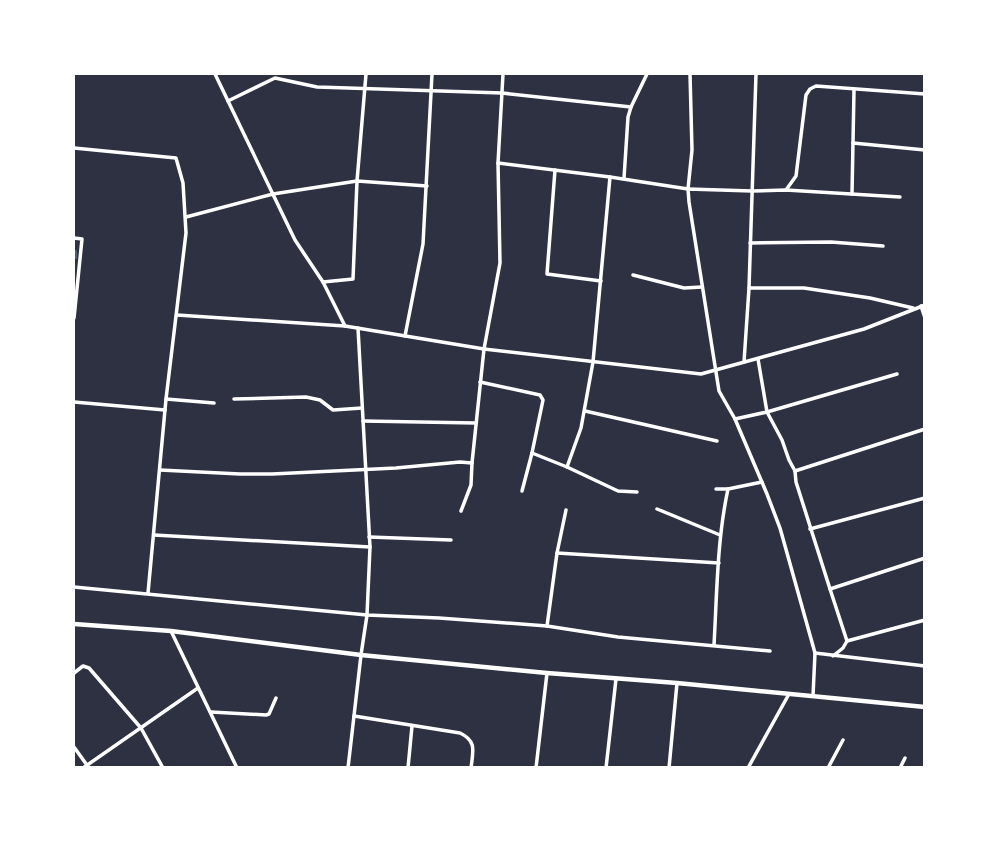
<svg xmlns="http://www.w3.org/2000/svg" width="998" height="841" font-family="'Roboto Serif',serif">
<rect width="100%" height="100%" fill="#2d3142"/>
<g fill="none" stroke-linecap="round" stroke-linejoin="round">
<polyline stroke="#4f5d75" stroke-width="2" points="76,258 76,251"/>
<g stroke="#fff" stroke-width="3.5">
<polyline points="215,74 295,240 323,282 345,326"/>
<polyline points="228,101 275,78 317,87 502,93 631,107"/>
<polyline points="853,143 925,150"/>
<polyline points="74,148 176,158 183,183 186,233 166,399 148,593"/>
<polyline points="498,163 610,177 688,189 692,150 690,74"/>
<polyline points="555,170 547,274 601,281"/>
<polyline points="624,178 628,117 631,107 647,74"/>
<polyline points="786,190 796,176 806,95 810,89 816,86 925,94"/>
<polyline points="852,194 854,90"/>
<polyline points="186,217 273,194 357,181 427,186"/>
<polyline points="74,238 82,239 74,318"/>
<polyline points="750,243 831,242 883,246"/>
<polyline points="633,275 684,288 702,287"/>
<polyline points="323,282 353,279 357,181 366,74"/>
<polyline points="749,288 804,288 870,298 913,308"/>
<polyline points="921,306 925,318"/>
<polyline points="177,315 345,326 484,349 701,374 864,329 925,305"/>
<polyline points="405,336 423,244 432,74"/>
<polyline points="758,359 767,412 782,440 789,460 795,471 796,482 830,589"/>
<polyline points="744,362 749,288 756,74"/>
<polyline points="897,374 767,412 735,419 719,391 689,202 688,189 752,191 786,190 900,197"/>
<polyline points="480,382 540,395 543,400 532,453 522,491"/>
<polyline points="166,399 214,403"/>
<polyline points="234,399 306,397 320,400 333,410 362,408"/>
<polyline points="74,402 165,410"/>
<polyline points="585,411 717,441"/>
<polyline points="735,419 767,494 780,528 815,653 813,696"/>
<polyline points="363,421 476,423"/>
<polyline points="532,453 567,467 618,491 637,492"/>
<polyline points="567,467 581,428 593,362 610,177"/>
<polyline points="160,470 240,474 272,474 396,468 460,462 472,463 484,349 500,263 498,163 503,74"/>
<polyline points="795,471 925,429"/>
<polyline points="716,489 728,489 762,482"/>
<polyline points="657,509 720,535"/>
<polyline points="461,511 471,485 472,463"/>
<polyline points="810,529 925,498"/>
<polyline points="154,535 370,547"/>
<polyline points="369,537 451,540"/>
<polyline points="557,553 719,563"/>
<polyline points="74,587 367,615 439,618 547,626 618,637 770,651"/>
<polyline points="547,626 557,553 566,510"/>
<polyline points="171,631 237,768"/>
<polyline points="847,641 830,589 925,558"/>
<path d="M714,645C717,593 717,540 728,489"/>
<polyline points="815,653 925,666"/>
<polyline points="833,656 843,648 847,641 925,620"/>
<polyline points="74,673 83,666 89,668 141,728 163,768"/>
<polyline points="211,712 266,715 269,714 276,698"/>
<path d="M354,716L460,733C477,741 473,751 471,768"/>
<polyline points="74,747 89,768"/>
<polyline points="83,768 198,688"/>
<polyline points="348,768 361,655 367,615 370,547 358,328"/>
<polyline points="408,768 412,726"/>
<polyline points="536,768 547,673"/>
<polyline points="606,768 616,679"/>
<polyline points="669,768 677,683"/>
<polyline points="748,768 789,694"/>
<polyline points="828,768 843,740"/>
<polyline points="900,768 905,758"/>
</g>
<polyline stroke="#fff" stroke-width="4.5" points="74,624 171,631 361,655 547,673 677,683 925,707"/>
</g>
<rect width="998" height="841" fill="none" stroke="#ffffff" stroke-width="150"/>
</svg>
